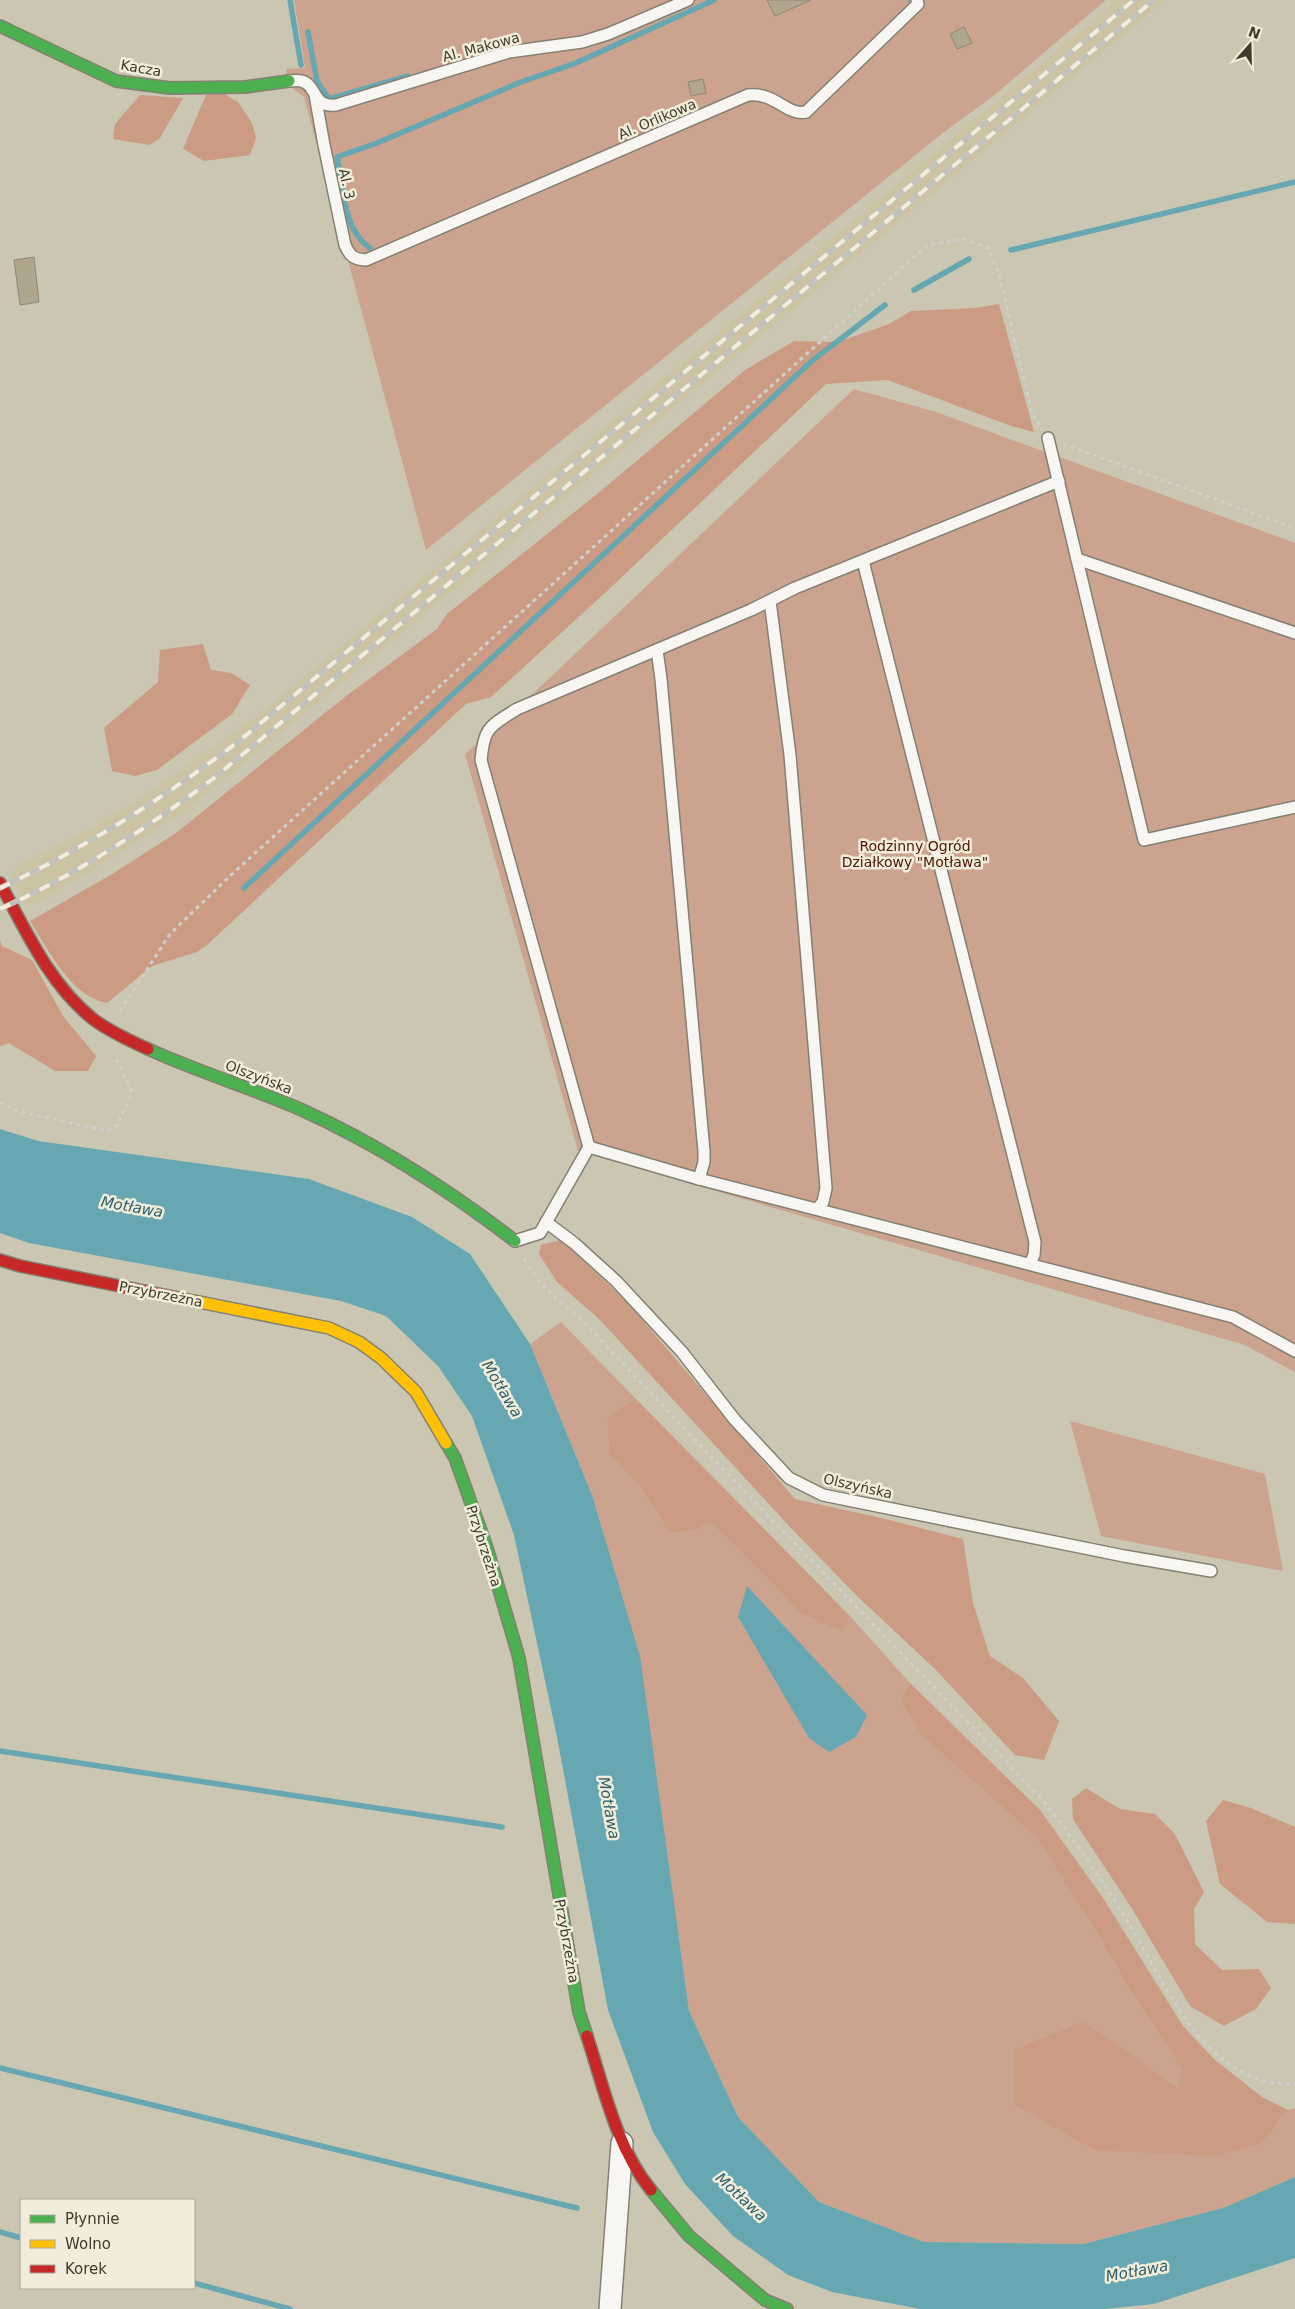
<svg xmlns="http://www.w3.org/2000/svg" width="1295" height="2309" font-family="'DejaVu Sans',sans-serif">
<rect width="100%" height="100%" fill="#cac6b2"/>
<polygon fill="#cbc3a2" points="1118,0 1166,0 228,777 181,814 82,877 35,904 26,903 10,877 13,869 92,828 153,790 262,712"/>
<g fill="#cba38f">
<polygon points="294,0 1106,0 992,97 944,132 426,550 304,97 289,86 286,69 305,68"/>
<polygon points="854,389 936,412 1295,543 1295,1372 1245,1345 578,1151 465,754 517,709"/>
<path d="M561,1322L635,1398L607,1417L609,1454C636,1481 651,1498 668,1533L697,1530L709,1522L843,1632L850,1616L910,1683L900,1701L921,1735L1035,1836L1095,1929L1127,1985L1182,2070L1179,2087L1146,2066L1015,2050L1263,2142L1288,2110L1295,2108V2177L1223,2208L1083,2244L924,2242L819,2202L738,2117L689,2011L639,1656L592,1495L530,1344Z"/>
<polygon points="1070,1421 1265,1474 1283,1571 1101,1536"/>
</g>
<g fill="#cc9b84">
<polygon points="223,93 238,102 252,123 256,138 250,155 204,161 183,149 206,95"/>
<polygon points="140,95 183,98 160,138 150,145 113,139 115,124"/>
<path d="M999,304L1034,432L1011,426L888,380L826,384L606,592L491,697L466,704L207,945L197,952L152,966L107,1003C70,996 49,950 30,921L114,873L176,833L346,696L437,629L447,614L602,490L745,370L794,341L838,342L889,324L911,311L976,308Z"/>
<polygon points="203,644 211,670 231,673 250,685 232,714 157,770 135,776 112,771 104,728 158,682 160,650"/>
<polygon points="0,941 2,946 32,960 63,1016 96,1056 88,1071 55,1071 9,1043 0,1046"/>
<polygon points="561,1240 627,1302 795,1499 890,1520 963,1539 973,1603 990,1656 1023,1678 1059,1721 1044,1760 1015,1755 935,1669 857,1596 789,1526 600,1320 557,1282 539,1254 541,1245"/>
<path d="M635,1398L850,1616L843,1632L800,1612L736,1545L709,1522L697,1530L668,1533C651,1498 636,1481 609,1454L607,1417Z"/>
<polygon points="910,1683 1040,1810 1103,1898 1183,2026 1214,2059 1262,2097 1288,2110 1263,2142 1216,2156 1095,2150 1015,2105 1014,2050 1082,2022 1178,2087 1182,2070 1127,1985 1095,1929 1035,1836 921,1735 900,1701"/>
<polygon points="1086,1788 1120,1809 1155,1814 1175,1834 1204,1892 1194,1909 1195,1944 1222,1970 1259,1969 1271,1988 1256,2009 1224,2026 1190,2006 1131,1907 1073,1819 1072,1799"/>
<polygon points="1223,1800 1251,1808 1295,1827 1295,1924 1267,1922 1220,1884 1206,1821"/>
</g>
<g fill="#67a7b1">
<polygon points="0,1129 38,1141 309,1179 412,1217 470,1254 530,1344 592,1495 640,1656 689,2011 738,2117 819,2202 924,2242 1083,2244 1223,2208 1295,2177 1295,2258 1154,2304 1105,2309 920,2309 832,2292 788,2275 733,2236 685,2184 653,2132 608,2010 557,1737 514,1535 472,1416 438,1366 386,1316 341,1301 29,1243 0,1233"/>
<polygon points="747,1586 867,1715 856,1737 829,1752 809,1738 738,1617"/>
</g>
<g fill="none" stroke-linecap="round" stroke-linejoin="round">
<g stroke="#67a7b1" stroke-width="5.5">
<polyline points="290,0 301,65"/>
<polyline points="911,0 911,1"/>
<polyline points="308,32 317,81 329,99 408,76"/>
<path d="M370,248C343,230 343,187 337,157L377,143L521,82L576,63L714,0"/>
<polyline points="1011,250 1295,182"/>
<polyline points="914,290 969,259"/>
<polyline points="244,888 813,360 885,305"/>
<polyline points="0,1751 502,1827"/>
<polyline points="0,2068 577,2208"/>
<polyline points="0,2232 21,2238"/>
<polyline points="194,2283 290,2309"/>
</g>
</g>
<g fill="#b0a58d" stroke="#8e887a">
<polygon points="767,0 811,0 775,16"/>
<polygon points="964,27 972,43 957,49 950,34"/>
<polygon points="703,79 706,93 691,96 688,82"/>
<polygon points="34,257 39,302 20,305 14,260"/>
</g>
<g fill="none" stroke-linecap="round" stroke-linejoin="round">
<defs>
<g id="lane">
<path d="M289,81C292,81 297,80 301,81C317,84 312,108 336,105L509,52L582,42L608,34L688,0"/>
<path d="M315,95L324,145L345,245C350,256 353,259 366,260L748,95C775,92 787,116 806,112L918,4L917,0"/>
<polyline points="1048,438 1144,840 1295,807"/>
<polyline points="1077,559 1295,633"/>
<polyline points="863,561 1035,1242 1034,1255 1030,1264"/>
<polyline points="770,601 790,755 826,1188 823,1202 817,1209"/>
<polyline points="657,650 661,679 704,1151 704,1162 699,1179"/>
<polyline points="589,1147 699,1179 1233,1317 1295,1351"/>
<polyline points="546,1222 574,1243 616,1281 682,1352 735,1420 789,1478 823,1495 1124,1556 1211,1571"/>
<path d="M515,1241L540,1233L589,1147L481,760C484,727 490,726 517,709L751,610L795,588L1059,481"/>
</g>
<polyline id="street" points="610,2309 622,2143"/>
<g id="fast">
<polyline points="0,26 116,81 170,88 245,87 289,81"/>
<path d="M148,1049C198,1072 252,1088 302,1110C379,1145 449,1190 515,1241"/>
<polyline points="446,1443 455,1458 487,1548 519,1658 579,2012 587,2036"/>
<polyline points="651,2190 689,2236 765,2300 787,2309"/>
</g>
<polyline id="slow" points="174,1297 329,1328 359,1342 381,1358 416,1392 446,1443"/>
<g id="jam">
<path d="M0,883C26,931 50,985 93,1019C109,1031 130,1041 148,1049"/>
<polyline points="0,1260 20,1266 174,1297"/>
<path d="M587,2036C604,2088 616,2147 651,2190"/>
</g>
</defs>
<use href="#lane" stroke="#848172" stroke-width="14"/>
<use href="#street" stroke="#848172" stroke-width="24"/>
<use href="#fast" stroke="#848172" stroke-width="14"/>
<use href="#slow" stroke="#848172" stroke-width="14"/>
<use href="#jam" stroke="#848172" stroke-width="14"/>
<g stroke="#d0cfc9" stroke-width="3" stroke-dasharray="4 4" stroke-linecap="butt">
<polyline points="1063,444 1295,528"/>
<polyline points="120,1011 170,934 231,875 927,245 964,239 988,248 999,274 1032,413 1041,427"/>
<polyline points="0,1102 17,1111 107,1131 117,1126 132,1092 116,1059"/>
<path d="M524,1259L538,1280L553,1296L585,1323L696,1441L1041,1798C1073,1837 1101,1879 1128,1922C1167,1986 1205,2087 1295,2084"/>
</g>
<use href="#lane" stroke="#f7f6f3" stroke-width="11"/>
<use href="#street" stroke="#f7f6f3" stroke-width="21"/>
<use href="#fast" stroke="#4caf50" stroke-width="11"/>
<use href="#slow" stroke="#ffc107" stroke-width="11"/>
<use href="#jam" stroke="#c62828" stroke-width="11"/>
<defs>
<g id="rail">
<path d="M0,888C85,848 164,798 239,741L1134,0"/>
<path d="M0,909C76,875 147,828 214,778L1154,0"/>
</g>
</defs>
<use href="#rail" stroke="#c2c2bc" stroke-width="5.5"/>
<use href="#rail" stroke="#f1edda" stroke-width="4" stroke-dasharray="11" stroke-linecap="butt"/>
</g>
<g text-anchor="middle" stroke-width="5" stroke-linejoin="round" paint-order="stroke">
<g font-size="14" fill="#3f3c2d" stroke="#f1edda">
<text transform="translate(481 47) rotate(-15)" y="5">Al. Makowa</text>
<text transform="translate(141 68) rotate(10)" y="5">Kacza</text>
<text transform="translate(657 119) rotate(-23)" y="5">Al. Orlikowa</text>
<text transform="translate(347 184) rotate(78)" y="5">Al. 3</text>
<text transform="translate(259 1077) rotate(21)" y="5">Olszyńska</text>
<text transform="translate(161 1294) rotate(11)" y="5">Przybrzeżna</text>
<text transform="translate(858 1486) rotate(13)" y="5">Olszyńska</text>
<text transform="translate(484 1546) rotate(72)" y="5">Przybrzeżna</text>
<text transform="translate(567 1941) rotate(80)" y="5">Przybrzeżna</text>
</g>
<g font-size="14" fill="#4c1504" stroke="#f1edda">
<text x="915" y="851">Rodzinny Ogród<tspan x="915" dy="16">Działkowy "Motława"</tspan></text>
</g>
<g font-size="15" font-style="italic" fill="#2b5d6b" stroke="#f1edda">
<text transform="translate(132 1207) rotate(10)" y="5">Motława</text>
<text transform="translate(502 1389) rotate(59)" y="5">Motława</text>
<text transform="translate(609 1808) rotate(80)" y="5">Motława</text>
<text transform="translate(741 2197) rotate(43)" y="5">Motława</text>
<text transform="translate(1137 2271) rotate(-10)" y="5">Motława</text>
</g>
</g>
<rect x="20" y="2199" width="175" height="90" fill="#f1edda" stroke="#aaa695"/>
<rect x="30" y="2215" width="25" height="8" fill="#4caf50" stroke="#aaa695"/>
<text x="65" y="2224" font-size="15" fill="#3f3c2d">Płynnie</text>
<rect x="30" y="2240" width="25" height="8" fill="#ffc107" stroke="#aaa695"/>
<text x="65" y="2249" font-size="15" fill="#3f3c2d">Wolno</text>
<rect x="30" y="2265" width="25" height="8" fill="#c62828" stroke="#aaa695"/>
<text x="65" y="2274" font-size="15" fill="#3f3c2d">Korek</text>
<g transform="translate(1250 45) rotate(20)" stroke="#f1edda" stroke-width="4" paint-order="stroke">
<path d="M0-4L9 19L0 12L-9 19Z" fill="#3f3c2d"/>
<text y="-8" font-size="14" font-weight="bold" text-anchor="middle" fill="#3f3c2d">N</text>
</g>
</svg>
